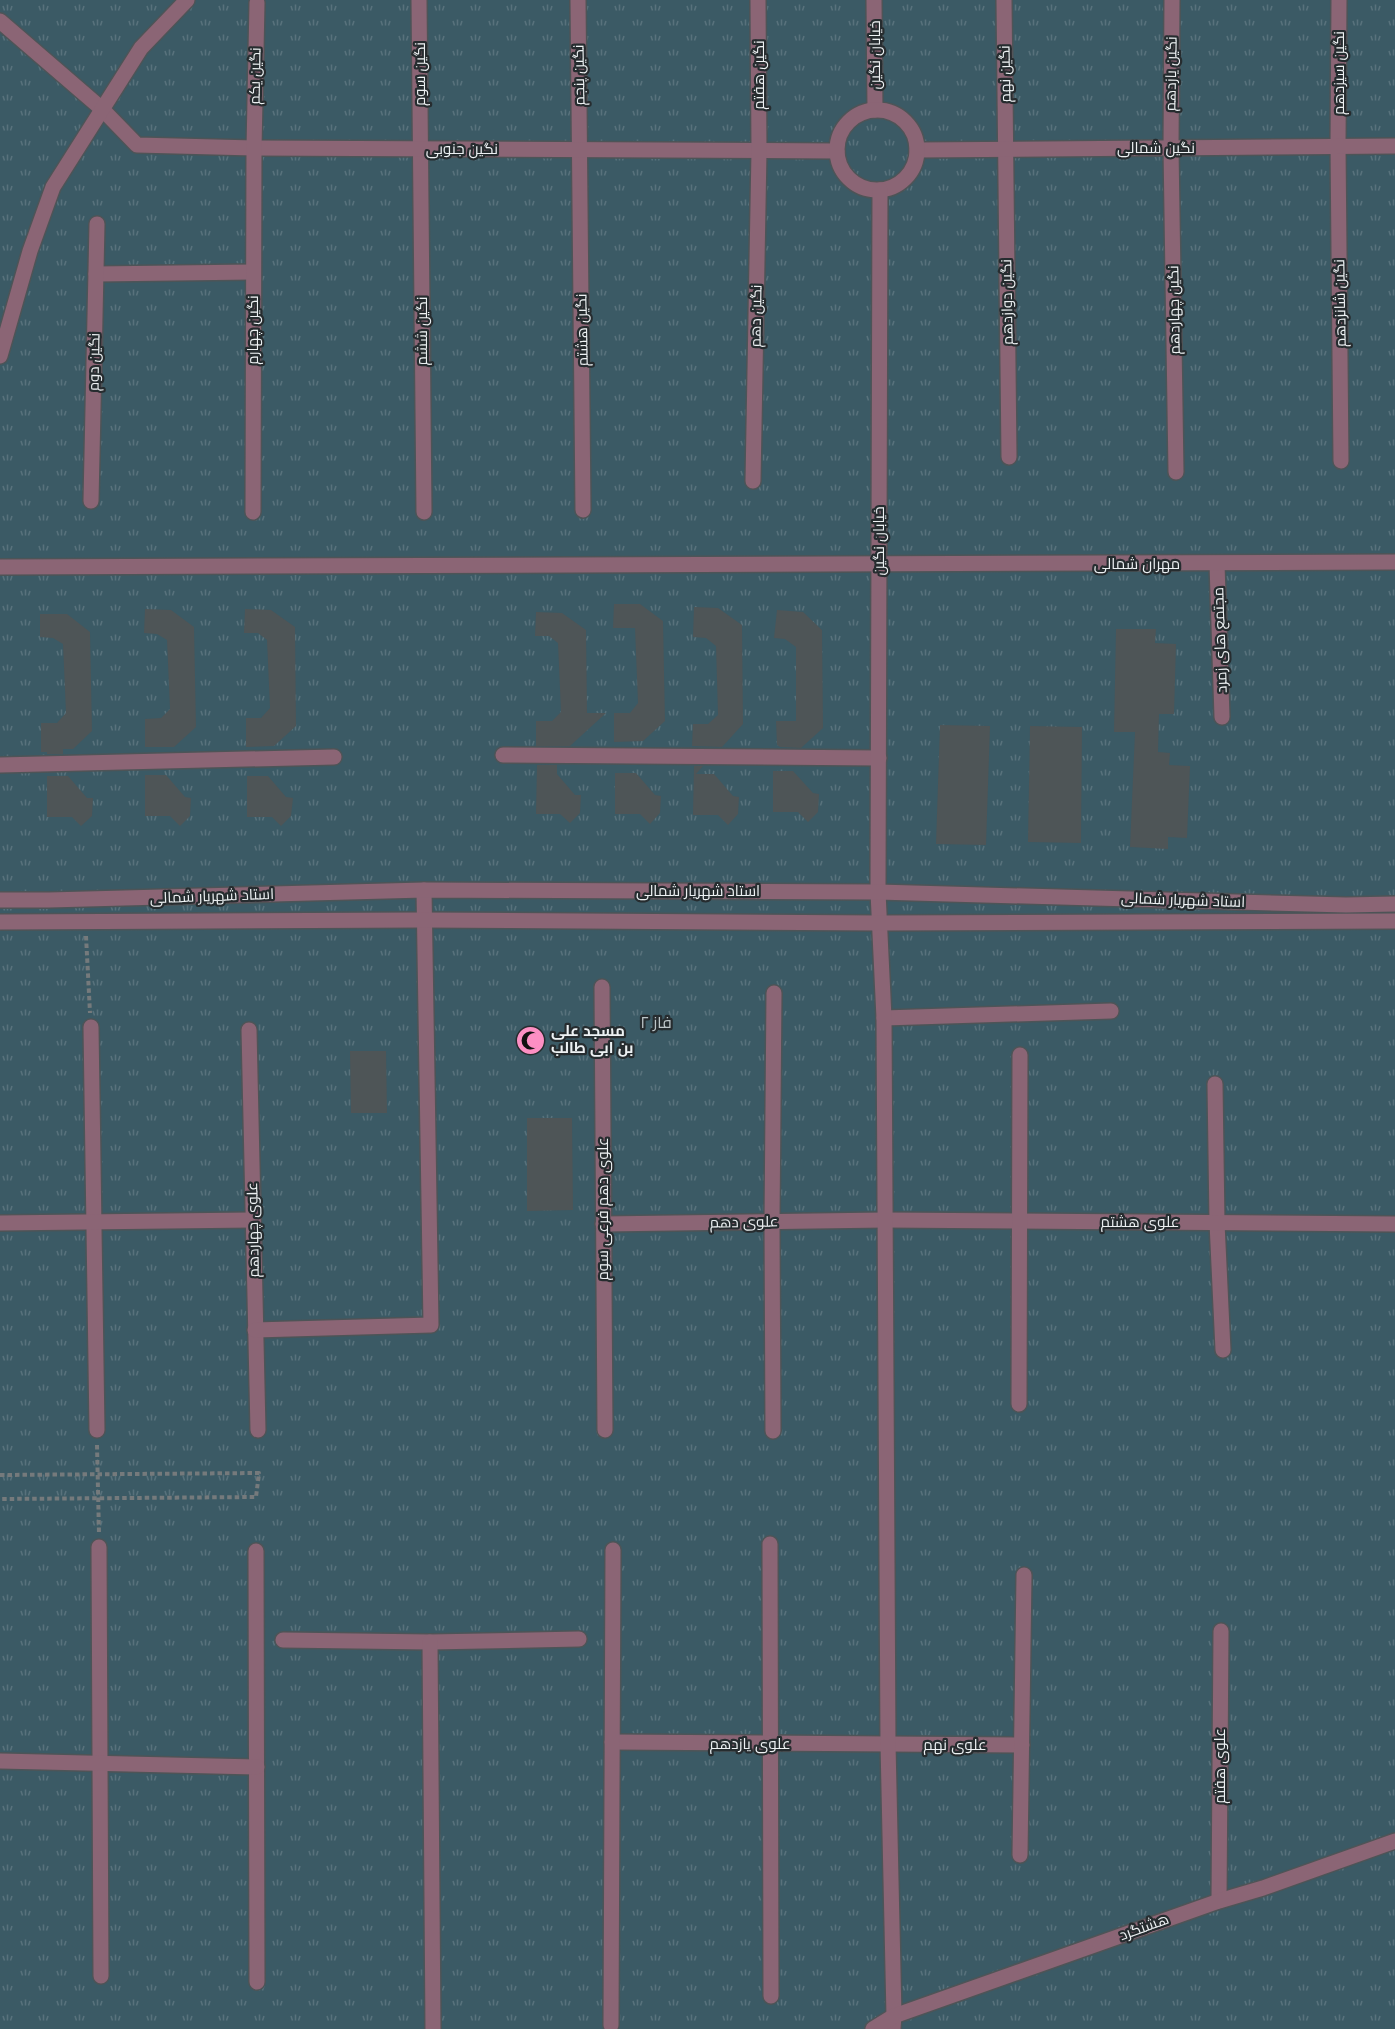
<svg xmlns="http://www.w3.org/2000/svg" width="1395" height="2029" font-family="Quicksand,Cairo,sans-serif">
<defs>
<pattern id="park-tufts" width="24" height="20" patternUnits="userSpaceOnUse" patternTransform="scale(1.5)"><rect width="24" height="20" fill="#3b5a65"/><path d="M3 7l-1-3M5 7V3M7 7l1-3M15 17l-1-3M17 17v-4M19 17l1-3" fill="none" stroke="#58727c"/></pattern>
</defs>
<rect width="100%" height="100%" fill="#303639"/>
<rect fill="url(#park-tufts)" x="0" y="0" width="1395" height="2029"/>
<g fill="#4e5557">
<polygon points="614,604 640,604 663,621 665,721 643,741 614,742 614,713 630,713 638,703 635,628 613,628"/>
<polygon points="694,607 718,608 742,625 743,724 722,747 692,746 693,724 708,724 718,715 716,646 706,638 693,637"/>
<polygon points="145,609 171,610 194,627 196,727 174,747 145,747 145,719 161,718 170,709 167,640 157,634 144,633"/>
<polygon points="245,609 271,610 295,627 296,726 274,746 246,747 246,718 261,718 270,708 267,640 258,633 244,633"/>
<polygon points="777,610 803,612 822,630 823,728 801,748 780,747 777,745 776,721 796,721 796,647 785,639 774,638"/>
<polygon points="536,612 562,613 586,630 587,713 606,713 570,746 536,746 536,721 552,721 561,712 558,643 549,636 535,636"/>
<polygon points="40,614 67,614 90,632 92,731 73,749 63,749 63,754 47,754 47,752 41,752 41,723 57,723 66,713 63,644 53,638 40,637"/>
<polygon points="1116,629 1156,629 1155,643 1176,644 1174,714 1159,714 1158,752 1170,753 1169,765 1190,766 1187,838 1168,837 1168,849 1130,847 1135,732 1114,732"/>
<polygon points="940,725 990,726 986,845 936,844"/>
<polygon points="1030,726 1082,727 1081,843 1028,842"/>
<polygon points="537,765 557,765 557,774 575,795 581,795 580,813 570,823 560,814 536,814"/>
<polygon points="694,766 703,766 696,774 714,774 733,796 739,797 738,814 728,825 718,815 693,815"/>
<polygon points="773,771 793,771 813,793 819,794 818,812 808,822 798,812 773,812"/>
<polygon points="615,773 636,773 655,795 661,796 660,813 650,824 640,814 615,814"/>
<polygon points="145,775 166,775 185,797 191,798 190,816 180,826 170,816 145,816"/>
<polygon points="47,776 68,776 87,798 93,798 92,816 81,826 72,817 47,817"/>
<polygon points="247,776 268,776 286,797 293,798 291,816 281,826 272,817 247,817"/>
<polygon points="350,1051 386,1051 387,1113 351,1113"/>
<polygon points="527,1118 572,1118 573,1210 527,1211"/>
</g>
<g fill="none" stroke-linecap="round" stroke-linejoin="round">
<defs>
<g id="minor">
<polyline points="419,0 424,512"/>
<polyline points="578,0 583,510"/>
<polyline points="1004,0 1009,457"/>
<polyline points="1172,0 1171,148 1176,472"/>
<polyline points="1339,0 1338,145 1341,461"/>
<polyline points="0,21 102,109 137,145 254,148 837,151"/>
<polyline points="917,150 1395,146"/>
<polyline points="96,274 253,272"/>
<polyline points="0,356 30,251 53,187 141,48 187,0"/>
<polyline points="753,481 759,151 758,0"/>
<polyline points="91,501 97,224"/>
<polyline points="253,512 254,148 257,3"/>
<polyline points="1217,564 1222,717"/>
<polyline points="0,567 1395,562"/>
<polyline points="503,755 879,758"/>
<polyline points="0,765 334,757"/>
<polyline points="602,987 605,1430"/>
<polyline points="884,1018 1111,1011"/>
<polyline points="91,1027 97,1430"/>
<polyline points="249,1030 258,1430"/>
<polyline points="1215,1084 1217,1223 1223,1350"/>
<polyline points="0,1223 252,1220"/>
<polyline points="603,1224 885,1220 1395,1224"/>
<polyline points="255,1330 431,1325 424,890"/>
<polyline points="1019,1404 1020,1055"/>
<polyline points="773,1431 772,1222 774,993"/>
<polyline points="770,1544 771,1996"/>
<polyline points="99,1547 101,1976"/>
<polyline points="256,1551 257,1982"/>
<polyline points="283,1640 430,1642 579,1639"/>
<polyline points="430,1642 433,2029"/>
<polyline points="612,1742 1022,1745"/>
<polyline points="0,1761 257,1767"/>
<polyline points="1020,1855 1024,1575"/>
<polyline points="1219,1901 1221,1631"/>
<polyline points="611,2025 613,1550"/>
<polyline points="893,2029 894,2016"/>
</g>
<g id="tertiary">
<polyline points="874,0 875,110"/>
<circle cx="877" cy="150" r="40"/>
<polyline points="880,190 878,892 884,1018 888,1744 894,2016"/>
<polyline points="0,900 49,900 424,890 878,892 1346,905 1395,904"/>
<polyline points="0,922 423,920 880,923 1395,921"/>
<polyline points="873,2029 894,2016 1219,1901 1263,1888 1395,1841"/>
</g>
</defs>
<use href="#minor" stroke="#4e5457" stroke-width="18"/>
<use href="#tertiary" stroke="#4e5457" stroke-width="18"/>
<g stroke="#757a7c" stroke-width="4" stroke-dasharray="4.5 3" stroke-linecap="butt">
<polyline points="86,936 90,1013"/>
<polyline points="97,1445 99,1534"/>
<polyline points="0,1475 259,1473 256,1497 0,1499"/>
</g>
<use href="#minor" stroke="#8b6575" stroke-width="15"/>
<use href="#tertiary" stroke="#8b6575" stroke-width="15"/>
</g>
<defs>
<symbol id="mosque-disc" viewBox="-11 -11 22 22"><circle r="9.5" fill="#fc8fc3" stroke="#262c2f"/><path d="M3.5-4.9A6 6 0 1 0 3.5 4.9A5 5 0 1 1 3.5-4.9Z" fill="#111"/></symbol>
</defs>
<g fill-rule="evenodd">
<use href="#mosque-disc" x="514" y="1024" width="33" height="33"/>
</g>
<g text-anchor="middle" stroke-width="4.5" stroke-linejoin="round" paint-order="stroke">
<g font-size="15" fill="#edf1f3" stroke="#262c2f">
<text transform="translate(875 55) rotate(-90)" y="5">خیابان نگین</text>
<text transform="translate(1339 73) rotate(-90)" y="5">نگین سیزدهم</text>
<text transform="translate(420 74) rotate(-90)" y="5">نگین سوم</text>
<text transform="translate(1005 74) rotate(-91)" y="5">نگین نهم</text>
<text transform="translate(1171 74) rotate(-89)" y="5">نگین یازدهم</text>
<text transform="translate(579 75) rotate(-91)" y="5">نگین پنجم</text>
<text transform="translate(759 75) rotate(-90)" y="5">نگین هفتم</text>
<text transform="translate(255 76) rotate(-89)" y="5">نگین یکم</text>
<text x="1156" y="153">نگین شمالی</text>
<text x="462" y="154">نگین جنوبی</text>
<text transform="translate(1007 302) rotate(-91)" y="5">نگین دوازدهم</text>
<text transform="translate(1340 303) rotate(-91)" y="5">نگین شانزدهم</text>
<text transform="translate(1174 310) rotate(-91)" y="5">نگین چهاردهم</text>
<text transform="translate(756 316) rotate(-89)" y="5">نگین دهم</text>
<text transform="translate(253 330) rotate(-90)" y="5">نگین چهارم</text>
<text transform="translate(582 330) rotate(-91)" y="5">نگین هشتم</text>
<text transform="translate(422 331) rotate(-90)" y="5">نگین ششم</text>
<text transform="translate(94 362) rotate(-89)" y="5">نگین دوم</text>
<text transform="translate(879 541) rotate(-90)" y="5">خیابان نگین</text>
<text x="1137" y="569">مهران شمالی</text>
<text transform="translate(1220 640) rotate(-92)" y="5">مجتمع های زمرد</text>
<text x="698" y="896">استاد شهریار شمالی</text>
<text transform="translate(212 896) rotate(-2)" y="5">استاد شهریار شمالی</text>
<text transform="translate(1183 900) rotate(2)" y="5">استاد شهریار شمالی</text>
<text transform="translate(603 1209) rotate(-90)" y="5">علوی دهم فرعی سوم</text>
<text transform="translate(744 1222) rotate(-1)" y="5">علوی دهم</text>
<text x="1140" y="1227">علوی هشتم</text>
<text transform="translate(253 1230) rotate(-91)" y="5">علوی چهاردهم</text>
<text x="750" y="1749">علوی یازدهم</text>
<text x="955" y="1750">علوی نهم</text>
<text transform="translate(1220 1766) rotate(-90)" y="5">علوی هفتم</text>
<text transform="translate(1144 1927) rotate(-20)" y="5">هشتگرد</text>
</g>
<g font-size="15" font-weight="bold" fill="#edf1f3" stroke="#262c2f" text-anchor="start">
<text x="551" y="1036">مسجد علی<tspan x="551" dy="17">بن ابی طالب</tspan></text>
</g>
<g font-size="16" fill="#bdc6c9" stroke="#262c2f">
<text x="656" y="1028">فاز ۲</text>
</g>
</g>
</svg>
